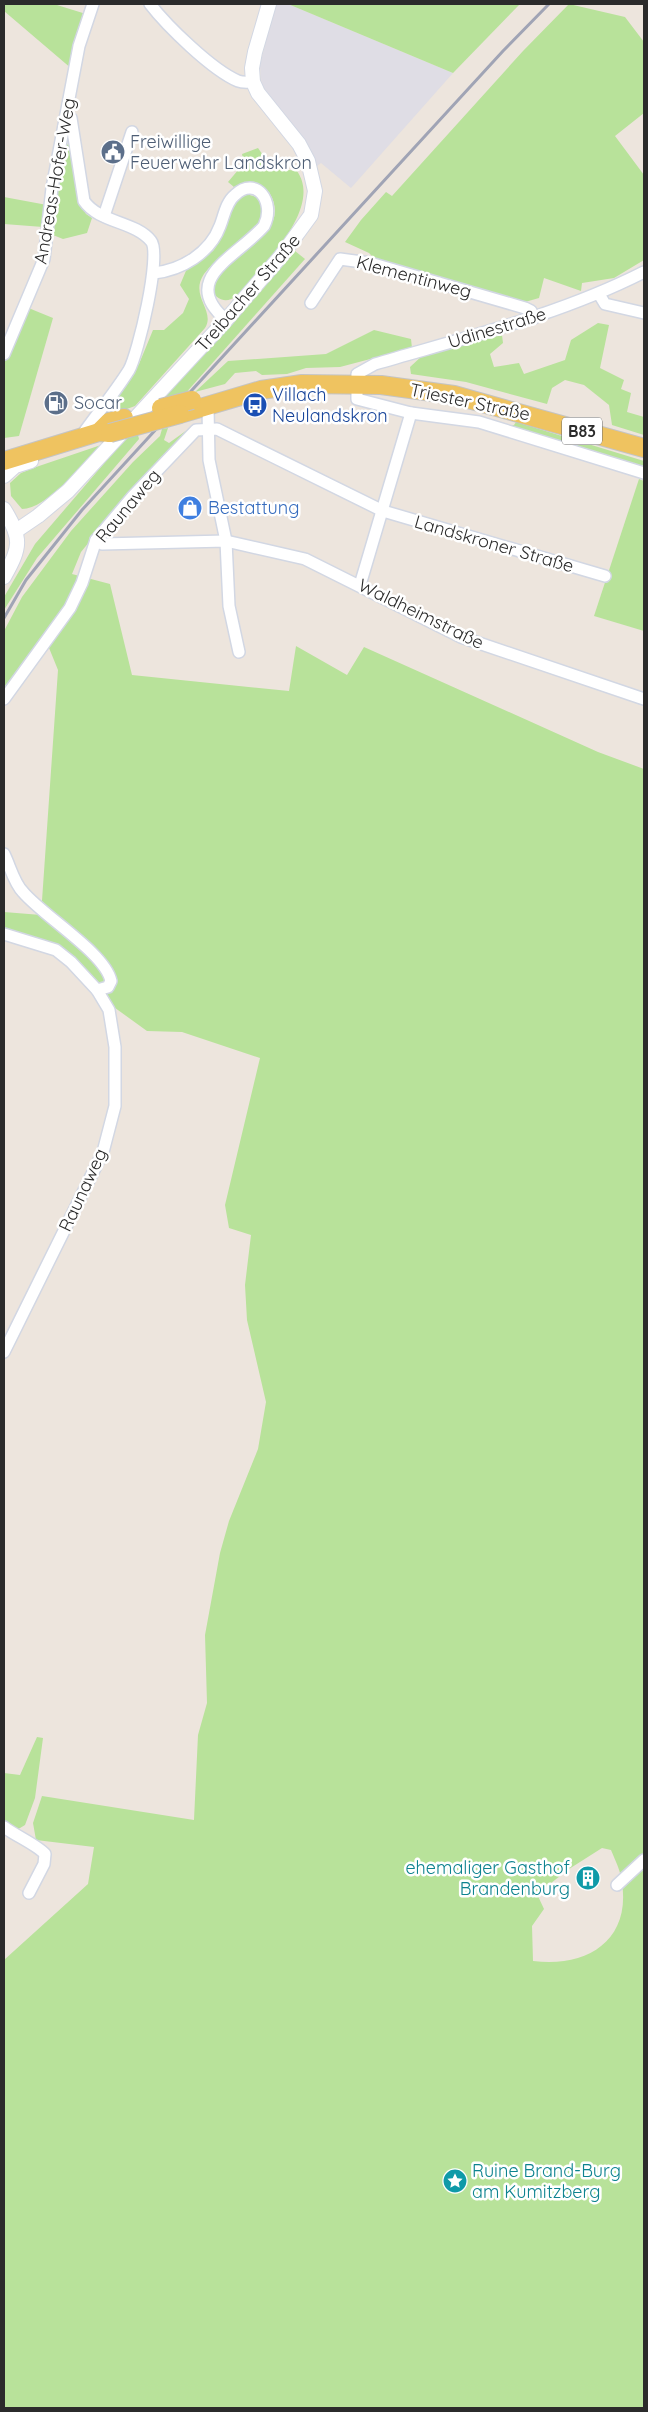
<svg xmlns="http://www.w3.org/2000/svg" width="648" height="2412" font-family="Quicksand,sans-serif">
<rect width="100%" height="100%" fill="#ede5dd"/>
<polygon fill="#dfdde5" points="275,4 288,4 453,73 351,188 321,163 317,166 303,140 262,88 260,66"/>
<g fill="#b8e29a" fill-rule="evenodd">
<polygon points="4,4 57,5 86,14 78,41 72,46 74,49 72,69 4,11"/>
<polygon points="288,4 520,4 453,73"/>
<polygon points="569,4 625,17 644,42 644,113 615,136 644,175 644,260 614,278 582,283 581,291 544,278 539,298 525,302 379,263 369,253 345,242 361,220 386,192 392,196 523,51"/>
<polygon points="64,144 72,145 83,208 86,214 92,218 87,233 63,239 48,233"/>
<path d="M258,148L267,161L274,168L297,171C324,209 260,268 237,296C227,303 218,301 212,291C213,288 213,283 215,280C228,251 295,235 269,192C257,184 247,180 234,187L228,182L244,163L242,154Z"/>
<path d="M246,194L257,197L264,210C262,216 261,224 257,228C243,246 218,255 204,274C189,296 216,311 205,328L135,406L116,413L109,411V408L139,364L153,330H164L183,313L189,299L180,285L188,266L213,251L221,238L236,200Z"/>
<polygon points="4,197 47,205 43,227 4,224"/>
<polygon points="295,251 305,259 184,395 160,402"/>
<polygon points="26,307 53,318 19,436 4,438 4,362"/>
<polygon points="598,323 609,325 600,368 624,380 621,389 631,393 627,412 644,417 644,435 612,425 609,405 584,385 565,380 552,388 547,404 466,382 411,374 410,367 423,355 502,335 503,343 490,354 494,367 519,363 524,374 565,360 571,340"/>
<polygon points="374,330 411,339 412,348 340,367 306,368 287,374 262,375 256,371 235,373 225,384 195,392 228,361 326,354"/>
<polygon points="516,422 644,461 644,469 502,425 514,425"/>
<path d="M194,425L197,426L94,536L81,552L72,574L110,584L132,675L289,691L296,646L347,675L364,647L598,752L644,769V2408H4V1960L88,1884L94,1847L36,1840L33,1823L42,1796L194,1820L198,1735L207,1703L205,1635L220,1553L229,1521L258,1449L266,1402L247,1320L245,1285L251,1235L229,1228L225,1205L260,1058L182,1032L147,1031L111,1005L88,972L55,946L4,930V912L41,915L58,670L45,638L4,693V631L22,597L71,531L133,462L160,436L162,429L168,428L164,440L169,443ZM602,1848L611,1850C615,1860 621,1871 622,1883C631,1942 585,1968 533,1961L532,1926L544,1909L537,1894L569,1869Z"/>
<polygon points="138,435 139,439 37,558 4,610 4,597 35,544 125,439"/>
<path d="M101,445C84,463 47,509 22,509L11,496L10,483L21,473L39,466Z"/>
<polygon points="639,479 644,481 644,631 594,616"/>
<polygon points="37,1737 43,1738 35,1798 25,1825 15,1831 4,1821 4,1773 20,1775"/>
</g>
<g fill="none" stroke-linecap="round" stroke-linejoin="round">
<defs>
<g id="minor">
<path d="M150,4C167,26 212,70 238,81C243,83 248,82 253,82"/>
<path d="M67,115L71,118L84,201C99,223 135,221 151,241C162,254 138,354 129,370C114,394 96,415 80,438"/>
<polyline points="104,216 132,132"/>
<path d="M644,272C559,315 467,337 375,364L357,374V399L411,413L479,422L644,473"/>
<path d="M154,273C182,270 210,253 220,226C224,216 226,202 235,195C256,175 276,202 264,226C237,257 178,279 226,320"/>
<polyline points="599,294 605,304 644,313"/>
<polyline points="311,303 340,259 370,263 525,308 531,311 534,318"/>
<polyline points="4,354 44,259 52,188 79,46 93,4"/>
<polyline points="208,407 209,460 226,541 229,606 239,652"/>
<polyline points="96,540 102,544 226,541 305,559 461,637 644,699"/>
<polyline points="360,585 411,413"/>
<polyline points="4,699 70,608 82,583 96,540 133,496 196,430 217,429 383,511 605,576"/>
<path d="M4,854C10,866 14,883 23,892C43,916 105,953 111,981L108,987L97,990"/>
<polyline points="4,934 56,950 71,962 97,990 109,1010 115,1047 115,1106 103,1152 4,1352"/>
<path d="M4,1827C16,1836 37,1845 45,1854L44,1864L29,1893"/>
<polyline points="617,1885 644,1860"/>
</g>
<g id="tertiary">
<polyline points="4,476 15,466 31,461"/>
<path d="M4,509C22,539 21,547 4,577"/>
<polyline points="16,531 38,516 68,491 226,320 281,256 311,215 315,191 308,161 299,144 258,93 253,82 252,68 255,52 269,4"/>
</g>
<g id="primary">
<polyline points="180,414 261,390 302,384 381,385 454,395 644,448"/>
<polyline points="99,432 109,422 124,418"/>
<polyline points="4,461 99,432 110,433"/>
</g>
</defs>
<use href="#minor" stroke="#d2d7e3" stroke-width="14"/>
<use href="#tertiary" stroke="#d2d7e3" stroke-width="16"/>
<use href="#primary" stroke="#c4c4c4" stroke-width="20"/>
<use href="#minor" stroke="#fff" stroke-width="11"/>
<use href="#tertiary" stroke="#fff" stroke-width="14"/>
<use href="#primary" stroke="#efc360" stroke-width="18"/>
<polyline stroke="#a0a4b5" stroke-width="3" points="4,618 26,580 82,510 503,51 549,4"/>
<defs>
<g id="primary-bridge">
<polyline points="161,408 192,400"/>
<polyline points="110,433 180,414"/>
</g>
</defs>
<use href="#primary-bridge" stroke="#c4c4c4" stroke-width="20" stroke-linecap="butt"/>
<use href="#primary-bridge" stroke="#efc360" stroke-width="18"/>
</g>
<defs>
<symbol id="civic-disc" viewBox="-11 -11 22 22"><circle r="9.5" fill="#5c6f8a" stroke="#fff"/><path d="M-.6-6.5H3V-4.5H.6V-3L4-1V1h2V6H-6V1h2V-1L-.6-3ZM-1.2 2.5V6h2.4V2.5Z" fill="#fff"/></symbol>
<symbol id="fuel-disc" viewBox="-11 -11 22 22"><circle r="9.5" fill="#5c6f8a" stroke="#fff"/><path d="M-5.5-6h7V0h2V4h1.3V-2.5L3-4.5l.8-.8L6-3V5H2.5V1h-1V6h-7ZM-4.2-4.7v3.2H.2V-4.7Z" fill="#fff"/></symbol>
<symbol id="bus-disc" viewBox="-11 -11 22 22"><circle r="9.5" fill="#1a4fb4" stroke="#fff"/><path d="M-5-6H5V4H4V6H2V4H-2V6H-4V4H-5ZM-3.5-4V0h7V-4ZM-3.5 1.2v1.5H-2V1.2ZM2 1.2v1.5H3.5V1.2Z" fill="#fff"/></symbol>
<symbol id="shop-disc" viewBox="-11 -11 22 22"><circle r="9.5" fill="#3f7fe0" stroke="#fff"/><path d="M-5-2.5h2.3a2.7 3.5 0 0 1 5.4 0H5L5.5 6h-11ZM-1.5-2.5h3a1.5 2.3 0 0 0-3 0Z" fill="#fff"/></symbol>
<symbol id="building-disc" viewBox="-11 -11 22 22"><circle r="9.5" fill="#0f9aa8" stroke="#fff"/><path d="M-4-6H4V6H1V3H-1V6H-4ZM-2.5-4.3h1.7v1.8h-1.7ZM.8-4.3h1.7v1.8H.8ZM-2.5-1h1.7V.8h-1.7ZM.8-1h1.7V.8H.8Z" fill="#fff"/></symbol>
<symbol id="sight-disc" viewBox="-11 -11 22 22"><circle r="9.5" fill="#0f9aa8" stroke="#fff"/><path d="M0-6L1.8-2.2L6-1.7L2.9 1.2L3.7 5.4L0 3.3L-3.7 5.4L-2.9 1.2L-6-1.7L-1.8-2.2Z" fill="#fff"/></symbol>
</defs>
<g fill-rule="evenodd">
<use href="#civic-disc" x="99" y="138" width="28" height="28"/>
<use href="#fuel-disc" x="42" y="389" width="28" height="28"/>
<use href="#bus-disc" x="241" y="391" width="28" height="28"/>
<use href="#shop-disc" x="176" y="494" width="28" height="28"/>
<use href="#building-disc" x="574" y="1864" width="28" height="28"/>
<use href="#sight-disc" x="441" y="2167" width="28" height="28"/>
</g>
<g text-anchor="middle" stroke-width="5" stroke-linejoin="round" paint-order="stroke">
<rect fill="#fff" stroke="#6b6b6b" stroke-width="1" x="562" y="417.5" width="40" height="27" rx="4"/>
<g font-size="16" font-weight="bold" fill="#2b2b2b">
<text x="582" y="437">B83</text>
</g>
<g font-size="18" fill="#4e5e75" stroke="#fff" text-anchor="start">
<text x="130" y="148">Freiwillige<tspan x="130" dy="21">Feuerwehr Landskron</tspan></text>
<text x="74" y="409">Socar</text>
</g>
<g font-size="18" fill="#2b2b2b" stroke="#fff">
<text transform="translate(55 181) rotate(-80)" y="6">Andreas-Hofer-Weg</text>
<text transform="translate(414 277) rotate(15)" y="6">Klementinweg</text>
<text transform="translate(248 293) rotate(-49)" y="6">Treibacher Straße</text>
<text transform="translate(497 328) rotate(-17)" y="6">Udinestraße</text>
<text transform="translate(470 402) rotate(12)" y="6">Triester Straße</text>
<text transform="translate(128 506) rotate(-50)" y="6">Raunaweg</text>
<text transform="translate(494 544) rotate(16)" y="6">Landskroner Straße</text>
<text transform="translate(421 614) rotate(26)" y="6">Waldheimstraße</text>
<text transform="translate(83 1190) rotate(-65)" y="6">Raunaweg</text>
</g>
<g font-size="18" fill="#164399" stroke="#fff" text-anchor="start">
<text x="272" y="401">Villach<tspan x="272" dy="21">Neulandskron</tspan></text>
</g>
<g font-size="18" fill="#366cbe" stroke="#fff" text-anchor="start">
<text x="208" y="514">Bestattung</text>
</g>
<g font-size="18" fill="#0d838f" stroke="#fff" text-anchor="end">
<text x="570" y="1874">ehemaliger Gasthof<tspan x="570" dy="21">Brandenburg</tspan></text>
<text x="472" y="2177" text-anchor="start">Ruine Brand-Burg<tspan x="472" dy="21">am Kumitzberg</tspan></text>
</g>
</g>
<rect width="648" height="2412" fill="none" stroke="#2b2b2b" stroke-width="10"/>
</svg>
